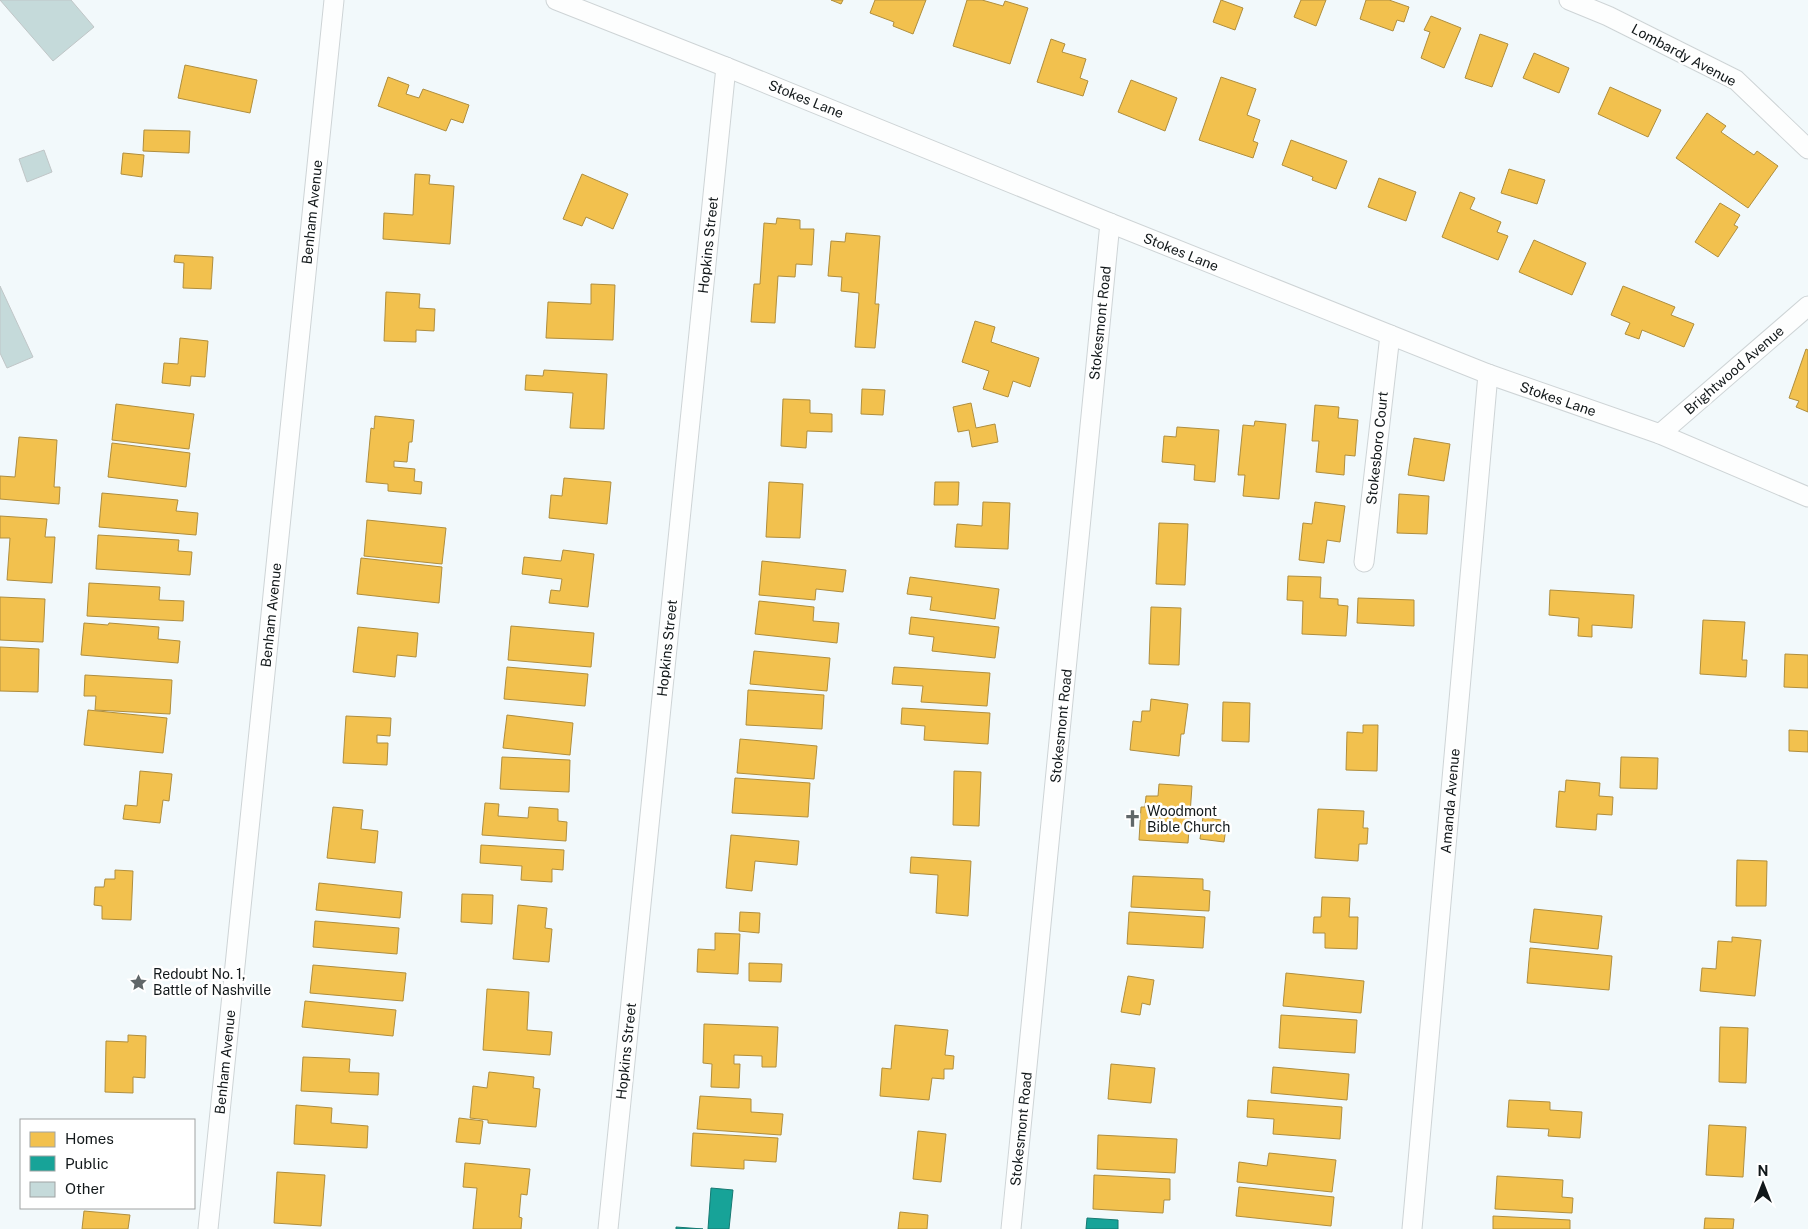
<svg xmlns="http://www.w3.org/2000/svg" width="1808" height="1229" font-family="'Public Sans',sans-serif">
<rect width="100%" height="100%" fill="#f2f9fb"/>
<g fill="#f2c14e" stroke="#af8e3e">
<polygon points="831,0 843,0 841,4"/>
<polygon points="875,0 926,0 913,34 893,26 894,22 870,13"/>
<polygon points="967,0 982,0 1003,6 1005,1 1028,8 1010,64 953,46"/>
<polygon points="1221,0 1243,8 1235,30 1213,22"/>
<polygon points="1301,0 1326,0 1316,26 1294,17"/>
<polygon points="1366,0 1389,0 1409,7 1404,22 1397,20 1393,31 1360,19"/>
<polygon points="1431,16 1461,28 1444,68 1421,58 1430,32 1424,30"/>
<polygon points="1480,34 1508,44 1492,87 1465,78"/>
<polygon points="1051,39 1065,44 1062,52 1086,59 1080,78 1088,81 1083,96 1037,82"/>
<polygon points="1534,53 1569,68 1559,93 1523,78"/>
<polygon points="185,65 257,80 250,113 178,98"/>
<polygon points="388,77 409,85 406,94 419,98 423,89 469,105 463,123 451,119 446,131 378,106"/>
<polygon points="1221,77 1256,89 1247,115 1260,120 1253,141 1258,143 1253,158 1199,140"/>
<polygon points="1131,80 1177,98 1165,131 1118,112"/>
<polygon points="1610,87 1661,110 1648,137 1598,114"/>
<polygon points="1707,113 1726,126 1721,132 1754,155 1757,151 1778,166 1748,208 1676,158"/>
<polygon points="144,130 190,131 189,153 143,151"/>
<polygon points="1291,140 1347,161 1336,189 1312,180 1313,177 1282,165"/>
<polygon points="123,153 144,155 142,177 121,174"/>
<polygon points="1509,169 1545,180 1537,204 1501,193"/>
<polygon points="415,174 430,175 429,184 454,186 450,244 383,239 384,213 413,215"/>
<polygon points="582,174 628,194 613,229 586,217 582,226 563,219"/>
<polygon points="1379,178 1416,192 1406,221 1368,207"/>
<polygon points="1460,192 1475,198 1470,209 1501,222 1497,232 1508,236 1498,260 1442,237"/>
<polygon points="1720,203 1740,215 1734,225 1738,227 1718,257 1695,242"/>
<polygon points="777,218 800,220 800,229 814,229 812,265 796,264 795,277 778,276 775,323 751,322 754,284 760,284 764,223 776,224"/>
<polygon points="846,233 880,236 875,304 879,304 875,348 855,347 859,293 841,291 842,277 828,276 831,241 845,242"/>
<polygon points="1534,240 1586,263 1572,295 1519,272"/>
<polygon points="175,255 213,257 211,289 183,288 184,263 174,262"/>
<polygon points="591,284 615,285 613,340 546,338 548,302 591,304"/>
<polygon points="1623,286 1675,307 1671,315 1694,324 1684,347 1642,330 1639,339 1625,334 1630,323 1611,315"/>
<polygon points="386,292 420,294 419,308 435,309 434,331 416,330 416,342 384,341"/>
<polygon points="975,321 995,327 991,342 1039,358 1030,387 1013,381 1008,397 983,389 989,371 962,362"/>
<polygon points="180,338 208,341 205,377 191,376 190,386 162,383 164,363 178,364"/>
<polygon points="1806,349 1808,350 1808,412 1796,407 1799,401 1789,398"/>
<polygon points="544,370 607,374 604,429 570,428 573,393 525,390 526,375 543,376"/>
<polygon points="862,389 885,390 883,415 861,414"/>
<polygon points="783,399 810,400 810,413 832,414 832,432 807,431 806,448 781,446"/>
<polygon points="971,403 976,428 995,424 998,442 972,447 969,430 958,432 953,407"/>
<polygon points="116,404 194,414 189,449 112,440"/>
<polygon points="1315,405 1339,407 1338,418 1358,420 1355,456 1345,455 1344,475 1316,472 1319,441 1312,441"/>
<polygon points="375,416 414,420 412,442 409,442 407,462 394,461 394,467 415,469 414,481 422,482 421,494 388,491 388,484 366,482 371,428 374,429"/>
<polygon points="1255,421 1286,424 1279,499 1243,496 1245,475 1238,475 1243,425 1254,426"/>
<polygon points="1177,427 1219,430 1215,482 1194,480 1195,465 1162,462 1164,436 1176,437"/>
<polygon points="19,437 57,440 54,487 60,487 59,504 0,499 0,476 15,477"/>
<polygon points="1414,438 1450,444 1444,481 1408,475"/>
<polygon points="112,443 190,453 186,487 108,477"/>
<polygon points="564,478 611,482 607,524 549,518 551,495 562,496"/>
<polygon points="769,482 803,484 800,538 766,537"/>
<polygon points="935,482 959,482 958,505 934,505"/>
<polygon points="102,493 178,500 176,511 198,513 196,535 99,527"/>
<polygon points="1399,494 1429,496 1427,534 1397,533"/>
<polygon points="983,502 1010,503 1008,549 955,547 957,524 982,526"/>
<polygon points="1315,502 1345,506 1340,542 1327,540 1324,563 1299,560 1303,523 1312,524"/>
<polygon points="0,516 47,519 45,537 55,537 52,583 7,580 10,538 0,538"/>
<polygon points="367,520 446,528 442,564 364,556"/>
<polygon points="1159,523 1188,524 1185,585 1156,584"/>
<polygon points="98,535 179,540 178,551 192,552 190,575 96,569"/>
<polygon points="563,550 594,554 588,607 549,603 551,590 560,591 562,579 522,574 524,557 561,561"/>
<polygon points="361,558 442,567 439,603 357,594"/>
<polygon points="762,561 846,570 843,592 816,589 815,600 759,595"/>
<polygon points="1288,576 1321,577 1320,598 1338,599 1338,605 1348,606 1346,636 1302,634 1303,601 1287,600"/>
<polygon points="910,577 999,589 995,619 930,610 932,597 907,594"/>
<polygon points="89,583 160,587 159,600 184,601 183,621 87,616"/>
<polygon points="1550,590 1634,595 1632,628 1592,625 1592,637 1578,636 1579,618 1549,615"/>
<polygon points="0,597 45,599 43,642 0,640"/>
<polygon points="1358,598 1414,600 1414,626 1357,623"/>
<polygon points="759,601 814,607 813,621 839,623 837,643 755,634"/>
<polygon points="1151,607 1181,608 1179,665 1149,664"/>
<polygon points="911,617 999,627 995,658 932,651 934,637 909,634"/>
<polygon points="1703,620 1745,622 1742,660 1747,660 1746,677 1700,674"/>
<polygon points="84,623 108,625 109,623 159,627 158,639 180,641 178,663 81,655"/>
<polygon points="511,626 594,633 591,667 508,660"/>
<polygon points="358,627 418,633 416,657 397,655 395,677 353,672"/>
<polygon points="0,647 39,649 38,692 0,691"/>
<polygon points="754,651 830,658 827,691 750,684"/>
<polygon points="1785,654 1808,655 1808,688 1784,687"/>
<polygon points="507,667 588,674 585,706 504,699"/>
<polygon points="894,667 990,673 987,706 921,702 923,686 892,684"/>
<polygon points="85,675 172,680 170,714 95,710 96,696 84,696"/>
<polygon points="748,690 824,695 822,729 746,725"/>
<polygon points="1151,699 1188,704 1184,734 1181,734 1179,756 1130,750 1133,721 1141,722 1142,711 1150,711"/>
<polygon points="1223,702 1250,703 1249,742 1222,741"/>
<polygon points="902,708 990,713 988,744 924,740 925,726 901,724"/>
<polygon points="88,710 167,718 163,753 84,745"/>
<polygon points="507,715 573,723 570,755 503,748"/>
<polygon points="346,716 391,718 390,736 377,735 377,743 388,743 387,765 343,763"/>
<polygon points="1363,725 1378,725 1377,771 1346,770 1347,732 1363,733"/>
<polygon points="1789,730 1808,731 1808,752 1789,751"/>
<polygon points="740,739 817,746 814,779 737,773"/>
<polygon points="502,757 570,760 569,792 500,789"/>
<polygon points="1621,757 1658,758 1657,789 1620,788"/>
<polygon points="140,771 172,774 169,801 163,800 160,823 123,819 125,805 137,806"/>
<polygon points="954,771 981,772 979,826 953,825"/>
<polygon points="735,778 810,783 808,817 732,813"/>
<polygon points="1566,780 1600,783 1599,796 1613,797 1612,815 1597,814 1596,830 1556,827 1559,791 1565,792"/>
<polygon points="1159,784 1192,786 1188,843 1139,840 1141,807 1145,807 1146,796 1158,796"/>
<polygon points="485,803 499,804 498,816 528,818 529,807 558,809 558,821 567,822 566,841 482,835"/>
<polygon points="333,807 363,810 361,829 378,831 375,863 327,858"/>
<polygon points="1318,809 1364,811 1363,828 1368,828 1367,844 1359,844 1358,861 1315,858"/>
<polygon points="1203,817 1227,821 1224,842 1200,839"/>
<polygon points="731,835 799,841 797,865 755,861 752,891 726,888"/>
<polygon points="481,845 564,850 563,870 552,869 552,882 521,880 522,866 480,863"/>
<polygon points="911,857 971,861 968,916 936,913 938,875 910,873"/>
<polygon points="1737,860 1767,861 1766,906 1736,906"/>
<polygon points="115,870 133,871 131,920 102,919 102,906 94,905 95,887 104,887 105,879 115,879"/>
<polygon points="1133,876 1203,879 1203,890 1210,891 1209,911 1131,907"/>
<polygon points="319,883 402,892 400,918 316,910"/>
<polygon points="462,894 493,895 492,924 461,922"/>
<polygon points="1322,897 1350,898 1349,917 1358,917 1357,949 1325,948 1325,933 1313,933 1314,917 1321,917"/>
<polygon points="518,905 547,908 545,928 552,929 549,962 513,959"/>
<polygon points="1534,909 1602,916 1598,949 1530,942"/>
<polygon points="740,912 760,913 759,933 739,931"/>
<polygon points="1129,912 1205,917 1203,948 1127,944"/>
<polygon points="315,921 399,928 397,954 313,947"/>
<polygon points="715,933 740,934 738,974 697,972 698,949 715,950"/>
<polygon points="1732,937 1761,940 1755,996 1700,991 1702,968 1716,969 1718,941 1732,942"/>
<polygon points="1530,948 1612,956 1609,990 1527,983"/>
<polygon points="749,963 782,964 781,982 749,981"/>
<polygon points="313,965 406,973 403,1001 310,993"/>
<polygon points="1286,973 1364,981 1361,1013 1283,1006"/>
<polygon points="1128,976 1154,980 1150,1005 1142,1003 1140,1015 1121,1012"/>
<polygon points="487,989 529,992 527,1030 552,1032 550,1055 483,1050"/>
<polygon points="305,1001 396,1010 393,1036 302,1027"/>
<polygon points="1281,1015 1357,1020 1355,1053 1279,1048"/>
<polygon points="704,1024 778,1027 776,1067 762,1067 762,1056 734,1055 734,1064 740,1064 739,1088 711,1087 712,1064 703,1063"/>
<polygon points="895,1025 948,1030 945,1055 954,1056 953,1069 944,1069 944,1079 932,1078 929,1100 880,1096 882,1068 891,1069"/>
<polygon points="1720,1027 1748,1028 1746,1083 1719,1082"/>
<polygon points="128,1035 146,1036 145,1078 133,1077 133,1093 105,1092 106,1041 128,1042"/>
<polygon points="303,1057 350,1059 349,1072 379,1073 378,1095 301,1091"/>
<polygon points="1111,1064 1155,1068 1151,1103 1108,1099"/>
<polygon points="1273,1067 1349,1074 1347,1100 1271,1093"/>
<polygon points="489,1072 534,1077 533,1088 540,1089 536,1127 488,1123 488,1120 470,1118 473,1086 487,1088"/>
<polygon points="700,1096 751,1099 751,1112 783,1114 781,1135 697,1129"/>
<polygon points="1248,1100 1342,1107 1340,1139 1273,1134 1274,1119 1247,1117"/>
<polygon points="1509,1100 1550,1102 1550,1110 1582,1112 1580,1138 1548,1136 1549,1129 1507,1127"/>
<polygon points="296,1105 332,1108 331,1123 368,1126 367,1148 294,1144"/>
<polygon points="459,1118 483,1121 480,1144 456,1142"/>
<polygon points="1709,1125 1746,1127 1743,1177 1706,1175"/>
<polygon points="918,1131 946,1134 941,1182 913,1179"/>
<polygon points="693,1133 778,1138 776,1162 744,1160 744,1169 691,1166"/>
<polygon points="1098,1135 1177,1139 1175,1173 1097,1169"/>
<polygon points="1269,1153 1336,1160 1332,1192 1237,1182 1239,1162 1267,1166"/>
<polygon points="465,1163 530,1169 527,1195 521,1194 519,1217 522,1218 521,1229 473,1229 477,1188 463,1187"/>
<polygon points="277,1172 325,1175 321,1226 274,1223"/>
<polygon points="1094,1175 1170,1179 1170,1200 1164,1200 1163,1213 1093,1209"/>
<polygon points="1497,1176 1563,1180 1562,1197 1573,1198 1572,1213 1495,1209"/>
<polygon points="1239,1187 1334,1197 1331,1226 1236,1216"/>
<polygon points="84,1211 130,1215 128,1229 82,1229"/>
<polygon points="900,1212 928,1215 927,1229 898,1229"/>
<polygon points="1493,1216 1570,1220 1570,1229 1493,1229"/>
<polygon points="1705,1218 1734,1219 1733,1229 1704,1229"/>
</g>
<g fill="#17a398" stroke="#167972">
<polygon points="711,1188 733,1190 729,1229 708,1229"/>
<polygon points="1087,1218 1118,1220 1118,1229 1086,1229"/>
<polygon points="676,1227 703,1229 676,1229"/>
</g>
<g fill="#c5dada" stroke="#c0c6c7">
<polygon points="0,0 71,0 94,27 53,61"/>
<polygon points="44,150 52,172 27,182 19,159"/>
<polygon points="0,286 33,357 7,368 0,353"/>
</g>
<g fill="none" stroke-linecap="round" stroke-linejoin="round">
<defs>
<g id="minor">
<polyline points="556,0 726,67 1110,223 1488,374 1660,434 1808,497"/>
<polyline points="1569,0 1608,16 1736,80 1808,149"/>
<polyline points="1660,434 1808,306"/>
<polyline points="1364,562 1390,335"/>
<polyline points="208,1229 334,0"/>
<polyline points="608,1229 726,67"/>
<polyline points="1011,1229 1110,223"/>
<polyline points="1412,1229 1488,374"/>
</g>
</defs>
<use href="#minor" stroke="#ced4d6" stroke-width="21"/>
<use href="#minor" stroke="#fdfefe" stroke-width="19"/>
</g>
<defs>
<symbol id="church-bare" viewBox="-9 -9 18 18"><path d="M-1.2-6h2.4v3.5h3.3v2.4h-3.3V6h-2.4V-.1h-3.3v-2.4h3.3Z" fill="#606769" stroke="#fff" stroke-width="2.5" paint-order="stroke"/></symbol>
<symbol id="sight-bare" viewBox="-9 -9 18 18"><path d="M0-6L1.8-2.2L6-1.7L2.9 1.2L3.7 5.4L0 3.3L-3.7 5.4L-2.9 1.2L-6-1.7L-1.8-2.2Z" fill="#606769" stroke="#fff" stroke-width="2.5" paint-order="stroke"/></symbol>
</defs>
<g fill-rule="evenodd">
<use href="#church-bare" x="1120" y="806" width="25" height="25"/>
<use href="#sight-bare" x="126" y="970" width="25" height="25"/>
</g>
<g text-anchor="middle" stroke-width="5" stroke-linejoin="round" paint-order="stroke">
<g font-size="14" fill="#12181a" stroke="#fff">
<text transform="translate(1684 55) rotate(28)" y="5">Lombardy Avenue</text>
<text transform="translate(806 99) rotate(22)" y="5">Stokes Lane</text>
<text transform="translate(312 212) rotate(-84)" y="5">Benham Avenue</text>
<text transform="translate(708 245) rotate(-84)" y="5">Hopkins Street</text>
<text transform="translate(1181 252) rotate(22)" y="5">Stokes Lane</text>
<text transform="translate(1100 323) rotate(-84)" y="5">Stokesmont Road</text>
<text transform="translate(1734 370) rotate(-41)" y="5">Brightwood Avenue</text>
<text transform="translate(1558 399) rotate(19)" y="5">Stokes Lane</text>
<text transform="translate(1377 448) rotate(-84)" y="5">Stokesboro Court</text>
<text transform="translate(271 615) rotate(-84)" y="5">Benham Avenue</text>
<text transform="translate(667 648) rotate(-84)" y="5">Hopkins Street</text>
<text transform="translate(1061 726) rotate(-84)" y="5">Stokesmont Road</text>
<text transform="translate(1450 801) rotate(-85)" y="5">Amanda Avenue</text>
<text transform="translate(626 1051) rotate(-84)" y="5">Hopkins Street</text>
<text transform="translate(225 1062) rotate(-84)" y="5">Benham Avenue</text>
<text transform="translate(1021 1129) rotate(-84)" y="5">Stokesmont Road</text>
</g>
<g font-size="14" fill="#12181a" stroke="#fff" text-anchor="start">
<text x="1147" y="816">Woodmont<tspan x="1147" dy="16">Bible Church</tspan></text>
<text x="153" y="979">Redoubt No. 1,<tspan x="153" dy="16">Battle of Nashville</tspan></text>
</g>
</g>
<rect x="20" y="1119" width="175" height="90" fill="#ffffff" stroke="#a0a3a3"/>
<rect x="30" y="1132" width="25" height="15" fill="#f2c14e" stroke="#a0a3a3"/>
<text x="65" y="1144" font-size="15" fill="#12181a">Homes</text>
<rect x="30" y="1156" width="25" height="15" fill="#17a398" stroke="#a0a3a3"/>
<text x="65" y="1169" font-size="15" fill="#12181a">Public</text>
<rect x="30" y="1182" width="25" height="15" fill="#c5dada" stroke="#a0a3a3"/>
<text x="65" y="1194" font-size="15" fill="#12181a">Other</text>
<g transform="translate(1763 1184)" stroke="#ffffff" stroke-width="4" paint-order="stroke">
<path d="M0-4L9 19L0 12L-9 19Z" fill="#12181a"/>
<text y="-8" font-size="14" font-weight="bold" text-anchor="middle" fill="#12181a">N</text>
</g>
</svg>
